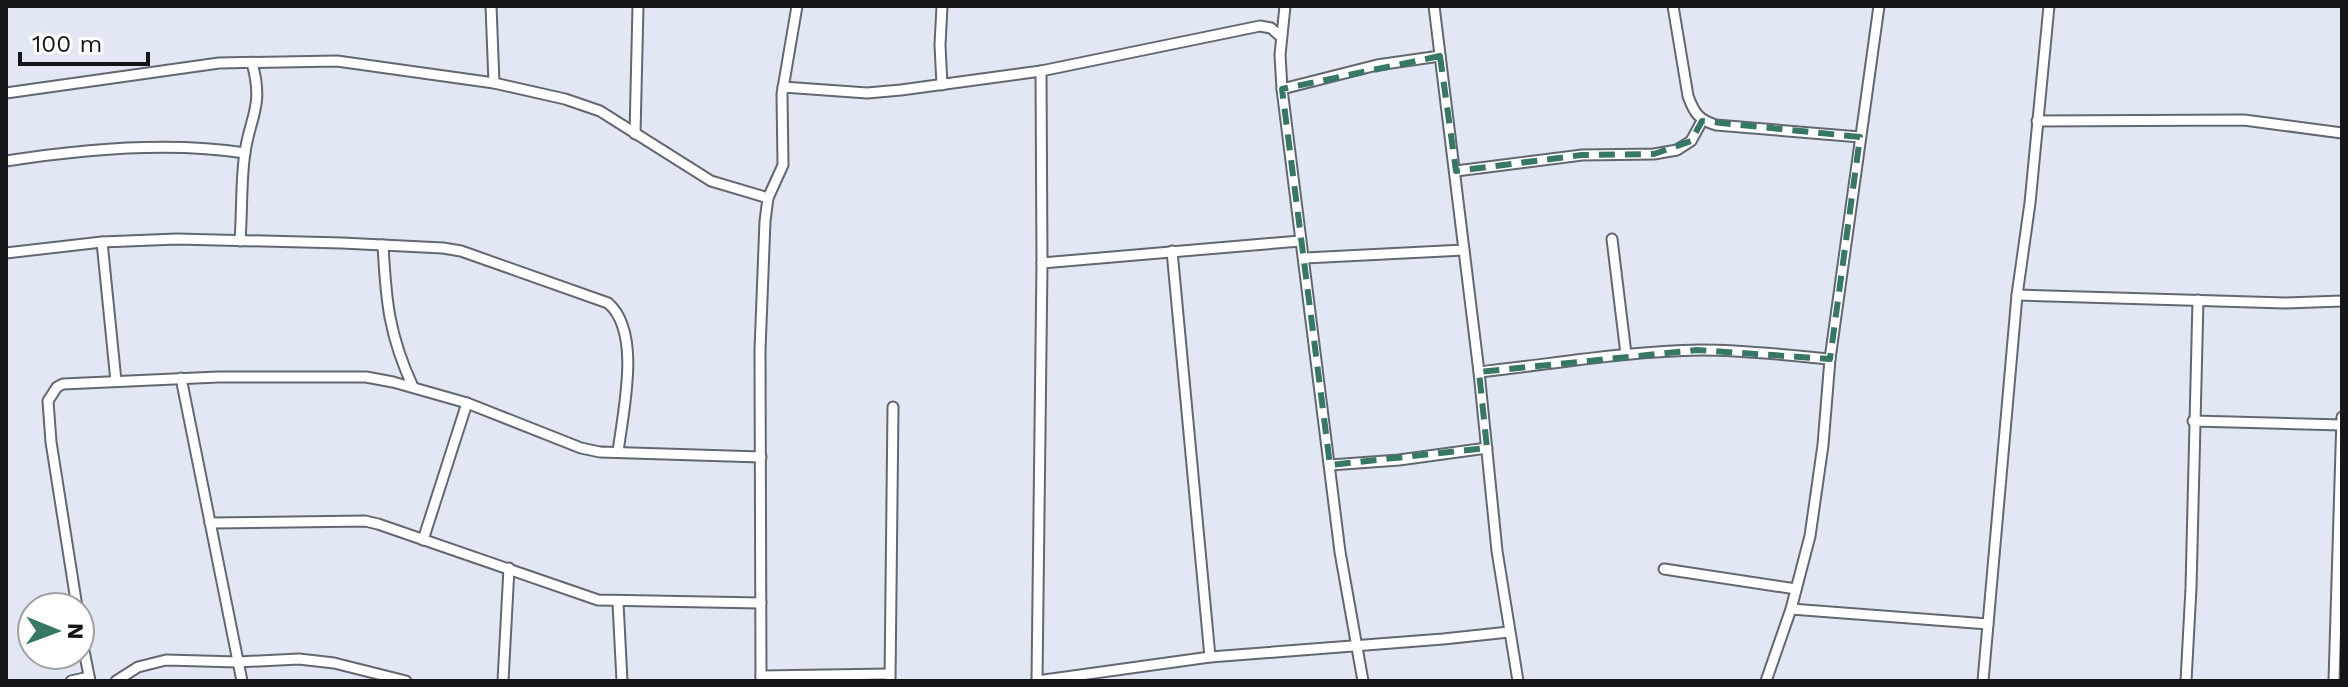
<svg xmlns="http://www.w3.org/2000/svg" width="2348" height="687" font-family="'Work Sans',sans-serif">
<rect width="100%" height="100%" fill="#e2e8f3"/>
<g fill="none" stroke-linecap="round" stroke-linejoin="round">
<defs>
<g id="minor">
<polyline points="491,6 494,83"/>
<polyline points="942,6 940,45 942,85"/>
<polyline points="1285,6 1280,55 1282,89 1340,552 1363,681"/>
<polyline points="1434,6 1479,372 1497,551 1518,681"/>
<path d="M1673,6L1688,96C1694,113 1699,120 1716,125L1860,137"/>
<polyline points="783,87 867,93 901,90 1041,71 1260,26 1271,28 1281,37"/>
<polyline points="1282,89 1377,65 1440,56"/>
<polyline points="6,93 219,63 337,61 494,83 565,99 600,111 711,181 768,198"/>
<polyline points="2037,121 2244,120 2342,133"/>
<polyline points="635,134 638,6"/>
<path d="M6,161C82,149 169,141 245,153"/>
<polyline points="1456,171 1582,155 1654,154 1677,150 1691,141 1702,121"/>
<polyline points="1612,239 1626,354"/>
<path d="M240,241C242,214 241,186 244,160C248,118 265,109 252,63"/>
<polyline points="102,242 116,381"/>
<path d="M383,245C386,302 389,335 413,387"/>
<polyline points="1172,251 1210,657"/>
<path d="M6,253L102,242L177,239L342,243L443,248L461,251L608,303C642,332 623,411 618,452"/>
<polyline points="1305,258 1464,250"/>
<polyline points="1042,263 1300,241"/>
<polyline points="2017,295 2285,303 2342,301"/>
<path d="M1479,372C1553,364 1627,351 1701,350C1744,350 1787,355 1830,359"/>
<polyline points="181,378 242,681"/>
<polyline points="2193,421 2342,425"/>
<polyline points="1330,465 1399,460 1487,448"/>
<polyline points="210,523 365,521 378,524 598,600 761,603"/>
<polyline points="423,540 467,403"/>
<polyline points="1664,569 1796,589"/>
<polyline points="618,603 622,681"/>
<polyline points="77,607 51,442 48,401 57,387 63,384 218,377 366,377 393,382 467,403 581,448 600,452 761,457"/>
<polyline points="1791,609 1988,624"/>
<polyline points="80,630 90,681"/>
<polyline points="761,676 889,674"/>
<polyline points="71,681 89,677"/>
<polyline points="116,681 138,667 166,660 238,662 299,659 334,663 406,681"/>
<polyline points="503,681 509,568"/>
<polyline points="761,681 760,350 765,221 768,198 783,165 782,94 797,6"/>
<polyline points="890,681 893,407"/>
<polyline points="1037,681 1042,263 1041,71"/>
<polyline points="1037,681 1210,657 1443,639 1509,632"/>
<polyline points="1766,681 1791,609 1810,536 1823,445 1830,359 1879,6"/>
<polyline points="1983,681 2017,295 2030,203 2049,6"/>
<polyline points="2186,681 2191,588 2198,300"/>
<polyline points="2334,681 2342,417"/>
</g>
</defs>
<use href="#minor" stroke="#626770" stroke-width="13"/>
<use href="#minor" stroke="#fff" stroke-width="9"/>
</g>
<path fill="none" stroke="#367766" stroke-width="6" stroke-dasharray="16 10" stroke-linejoin="round" d="M1440,56L1456,171L1582,155L1654,154L1691,141L1702,121L1860,137L1830,359L1697,350L1479,372L1487,448L1330,465L1282,89Z"/>
<rect width="2348" height="687" fill="none" stroke="#131518" stroke-width="16"/>
<g transform="translate(56 631) rotate(91)"><circle r="38" fill="#ffffff" stroke="#a1a1a3" stroke-width="2"/>
<path d="M0-6L14 30L0 20L-14 30Z" fill="#367766"/>
<text y="-12" font-size="22" font-weight="bold" text-anchor="middle" fill="#131518">N</text>
</g>
<path d="M20 52v12h128v-12" fill="none" stroke="#131518" stroke-width="4"/>
<text x="32" y="52" font-size="24" fill="#131518" stroke="#ffffff" stroke-width="6" paint-order="stroke">100 m</text>
</svg>
